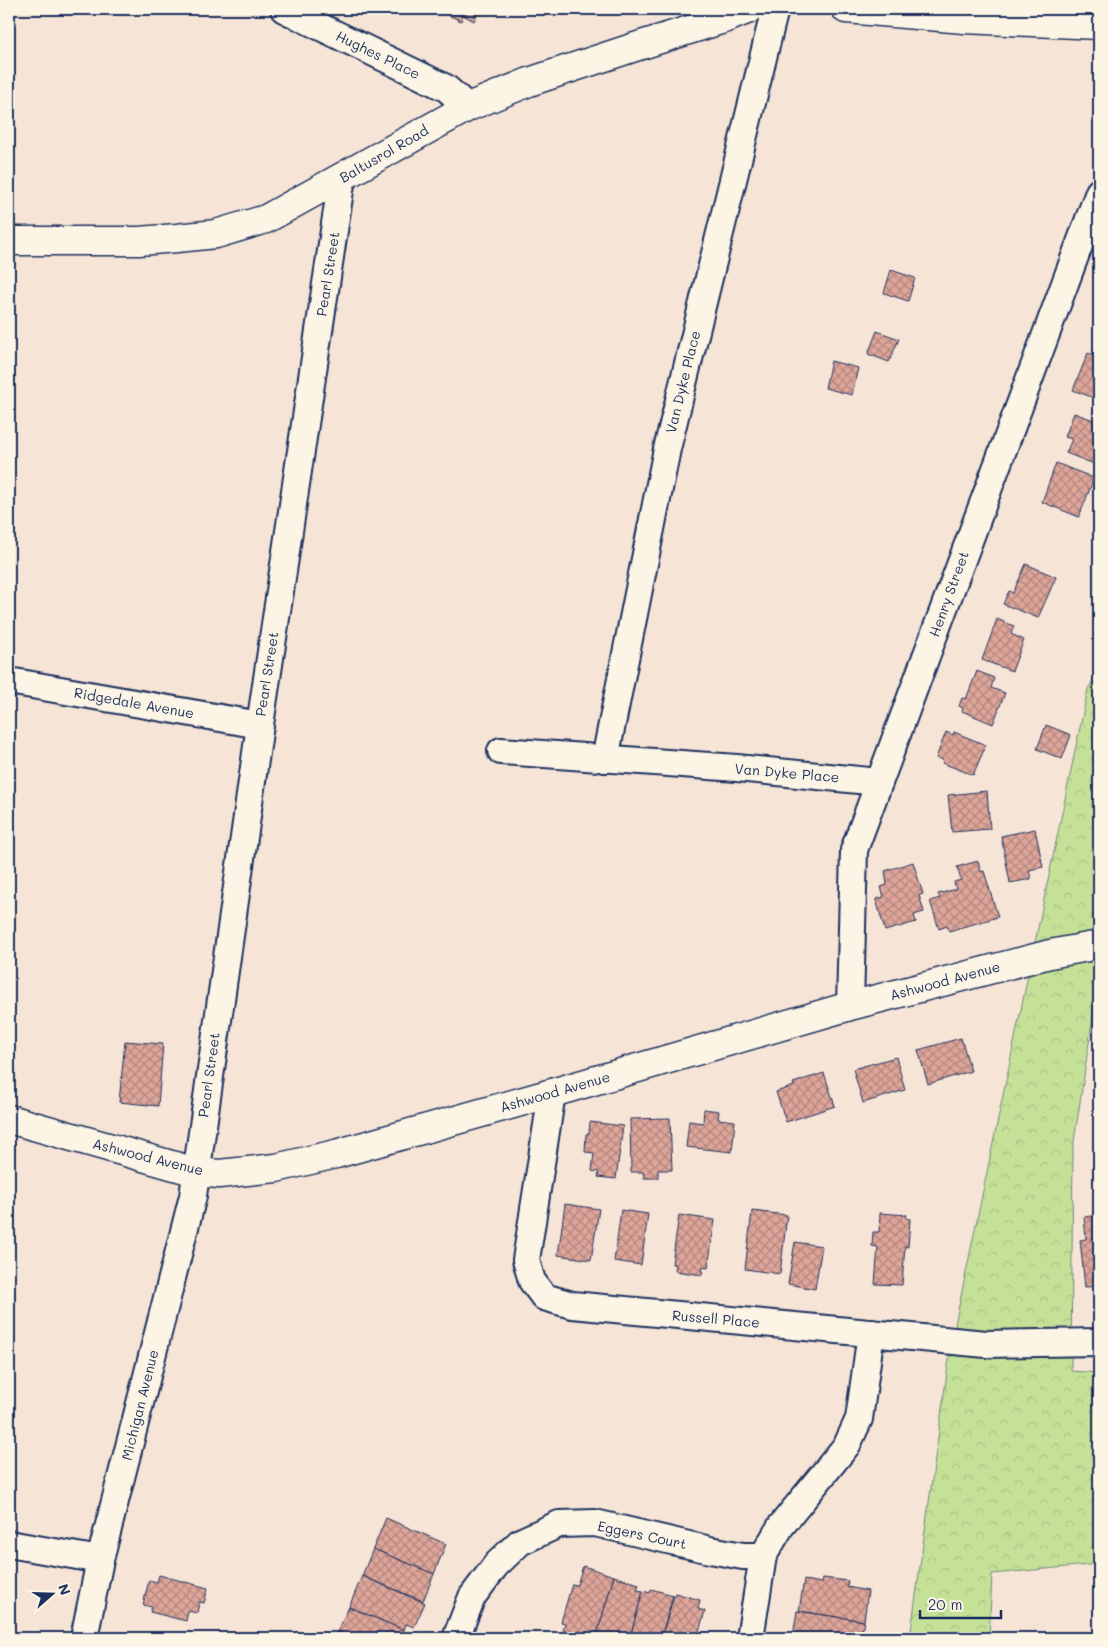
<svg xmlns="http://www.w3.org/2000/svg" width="1108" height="1647" font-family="Mali,sans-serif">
<defs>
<pattern id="forest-crowns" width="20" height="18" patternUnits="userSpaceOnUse" patternTransform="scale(1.25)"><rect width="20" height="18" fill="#c5e198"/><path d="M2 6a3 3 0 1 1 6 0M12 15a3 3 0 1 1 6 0" fill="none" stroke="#a9c185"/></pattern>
<pattern id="building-cross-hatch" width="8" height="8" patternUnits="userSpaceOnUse" patternTransform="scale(1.25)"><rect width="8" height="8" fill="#dea599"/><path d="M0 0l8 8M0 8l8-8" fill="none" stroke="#b38780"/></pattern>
</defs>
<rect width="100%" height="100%" fill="#f6e5d6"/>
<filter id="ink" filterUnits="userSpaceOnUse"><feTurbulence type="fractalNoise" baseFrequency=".02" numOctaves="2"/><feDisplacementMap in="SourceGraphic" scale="10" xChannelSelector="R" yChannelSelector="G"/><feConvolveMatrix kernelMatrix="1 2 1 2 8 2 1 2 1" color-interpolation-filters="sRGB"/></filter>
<g filter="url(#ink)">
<polygon fill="url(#forest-crowns)" stroke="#70887b" points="1099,670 1099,977 1073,1148 1071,1371 1099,1373 1099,1564 992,1574 989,1638 910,1638 951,1344 1088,689"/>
<g fill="url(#building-cross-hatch)" stroke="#1b2f5e">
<polygon points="435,9 479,9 474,21 463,15 461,21"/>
<polygon points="891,270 915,278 908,301 884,293"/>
<polygon points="877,331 899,339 889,362 868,354"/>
<polygon points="1088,353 1099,357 1099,400 1073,390"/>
<polygon points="831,361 858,368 852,395 825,388"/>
<polygon points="1074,413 1099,422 1099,466 1066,453 1072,439 1065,437"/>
<polygon points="1056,463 1094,478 1079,517 1042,502"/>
<polygon points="1026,564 1056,577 1038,618 1003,604 1009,591 1013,593"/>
<polygon points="997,619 1014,626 1011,634 1024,640 1012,671 982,660"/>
<polygon points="977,671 994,678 991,688 1005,693 993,724 962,711 963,708 959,706 962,698 966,699"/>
<polygon points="1046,725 1071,735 1062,759 1037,749"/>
<polygon points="946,732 953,735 954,732 986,745 973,775 942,763 943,760 936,758"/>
<polygon points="987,791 990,829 952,832 948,795"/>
<polygon points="1035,829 1043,867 1029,870 1031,879 1010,883 1001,836"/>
<polygon points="978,861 981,872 984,871 998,917 949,931 947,926 939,929 930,901 940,898 938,894 956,889 954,882 961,880 957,867"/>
<polygon points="913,862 923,894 919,895 924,912 914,915 916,922 885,931 876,899 884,897 881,887 887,885 885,871"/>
<polygon points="961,1038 971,1071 928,1084 918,1050"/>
<polygon points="125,1041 163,1044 158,1106 119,1102"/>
<polygon points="896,1057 905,1090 863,1103 853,1069"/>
<polygon points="824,1073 835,1106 786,1122 776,1092 794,1086 793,1083"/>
<polygon points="704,1109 719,1111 718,1119 735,1121 732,1152 686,1147 689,1121 703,1123"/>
<polygon points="670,1118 672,1170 658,1170 658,1178 644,1178 643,1172 631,1172 630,1119"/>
<polygon points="590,1122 623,1126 616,1179 598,1177 599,1172 592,1171 594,1153 585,1152 586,1134 589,1134"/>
<polygon points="565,1204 599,1209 591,1260 558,1255"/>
<polygon points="621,1210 648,1214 641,1265 614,1261"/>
<polygon points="752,1211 787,1215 780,1274 745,1269"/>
<polygon points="880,1213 907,1215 906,1218 910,1219 908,1247 905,1246 902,1285 875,1284 878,1247 872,1246 873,1232 879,1232"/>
<polygon points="679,1215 715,1220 708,1268 703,1267 702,1275 675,1271 676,1264 672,1264"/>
<polygon points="1099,1215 1099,1286 1085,1287 1080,1240 1086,1239 1084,1217"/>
<polygon points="795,1242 822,1246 815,1289 788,1284"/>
<polygon points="386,1518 446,1544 434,1574 373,1549"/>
<polygon points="373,1549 434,1574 423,1601 362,1576"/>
<polygon points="583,1566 614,1576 596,1638 591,1638 563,1630 565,1623 561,1622 572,1584 577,1585"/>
<polygon points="159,1575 208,1588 204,1603 199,1602 197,1613 188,1611 186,1621 150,1612 152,1607 143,1605 149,1580 157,1582"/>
<polygon points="362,1576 425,1603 414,1627 406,1624 404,1630 349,1607"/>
<polygon points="614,1576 639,1584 637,1590 643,1591 630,1638 596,1638"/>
<polygon points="823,1578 848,1581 847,1587 868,1591 864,1621 799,1611 804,1580 822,1583"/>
<polygon points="651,1589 673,1595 661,1638 630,1638 643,1591 650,1593"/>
<polygon points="675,1593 700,1600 698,1609 705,1611 697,1638 661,1638"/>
<polygon points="349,1607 404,1630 401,1636 406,1638 353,1638 337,1632"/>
<polygon points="797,1611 864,1621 861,1638 800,1638 793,1636"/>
<polygon points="337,1632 353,1638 334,1638"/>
</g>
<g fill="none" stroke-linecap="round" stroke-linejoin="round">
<defs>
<g id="street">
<polyline points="284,9 446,88 468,107"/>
<polyline points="9,681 260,725"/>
<polyline points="501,751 737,768 879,782"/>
<polyline points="605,759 667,449 775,9"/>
<polyline points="850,1006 854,850 1099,192"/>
<polyline points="552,1093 526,1260 532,1281 544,1297 572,1305 986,1344 1099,1342"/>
<polyline points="9,1544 100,1560"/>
<polyline points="84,1638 100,1560 193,1196 260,725 342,177"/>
<polyline points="456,1638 472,1597 496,1565 520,1542 559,1524 595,1523 710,1550 743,1556 763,1556"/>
<polyline points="750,1638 763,1556 781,1526 847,1445 859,1419 871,1333"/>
</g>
<g id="secondary">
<polyline points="846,9 964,19 1099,25"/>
<polyline points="9,241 139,241 177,238 216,234 266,219 468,107 529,82 635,47 724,19 749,9"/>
<polyline points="9,1119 196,1172 219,1174 276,1168 336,1154 552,1093 850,1006 1050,954 1099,945"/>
</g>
</defs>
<use href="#street" stroke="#1b2f5e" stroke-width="30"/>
<use href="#secondary" stroke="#1b2f5e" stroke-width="31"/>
<use href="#street" stroke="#fcf5e5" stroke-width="26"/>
<use href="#secondary" stroke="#fcf5e5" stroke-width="28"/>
</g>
</g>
<g text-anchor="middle" stroke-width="5" stroke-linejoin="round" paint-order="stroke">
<g font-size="14" fill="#1b2f5e" stroke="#fcf5e5">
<text transform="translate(378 55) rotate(26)" y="5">Hughes Place</text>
<text transform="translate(384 154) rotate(-30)" y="5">Baltusrol Road</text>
<text transform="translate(328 274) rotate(-81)" y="5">Pearl Street</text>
<text transform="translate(683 382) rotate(-76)" y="5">Van Dyke Place</text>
<text transform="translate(949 594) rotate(-70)" y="5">Henry Street</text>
<text transform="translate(267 674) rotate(-81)" y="5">Pearl Street</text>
<text transform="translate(134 703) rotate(10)" y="5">Ridgedale Avenue</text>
<text transform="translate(787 773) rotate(5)" y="5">Van Dyke Place</text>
<text transform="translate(945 981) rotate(-15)" y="5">Ashwood Avenue</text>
<text transform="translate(209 1075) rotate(-82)" y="5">Pearl Street</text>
<text transform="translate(555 1092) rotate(-16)" y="5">Ashwood Avenue</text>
<text transform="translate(148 1157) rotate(14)" y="5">Ashwood Avenue</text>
<text transform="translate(716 1319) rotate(5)" y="5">Russell Place</text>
<text transform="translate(140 1405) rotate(-76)" y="5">Michigan Avenue</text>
<text transform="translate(642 1535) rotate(12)" y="5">Eggers Court</text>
</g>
</g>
<rect width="1108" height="1647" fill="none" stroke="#fcf5e5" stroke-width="30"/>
<rect x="15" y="15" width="1078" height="1617" fill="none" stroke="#1b2f5e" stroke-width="2" filter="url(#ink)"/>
<g transform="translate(52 1594) rotate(70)" stroke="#fcf5e5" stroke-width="4" paint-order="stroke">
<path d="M0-4L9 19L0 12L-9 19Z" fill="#1b2f5e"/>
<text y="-8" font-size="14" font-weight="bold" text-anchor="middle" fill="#1b2f5e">N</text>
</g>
<path d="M920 1610v8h81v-8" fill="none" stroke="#1b2f5e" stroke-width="2.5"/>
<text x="928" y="1610" font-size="15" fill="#1b2f5e" stroke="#fcf5e5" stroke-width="4" paint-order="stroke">20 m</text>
</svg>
